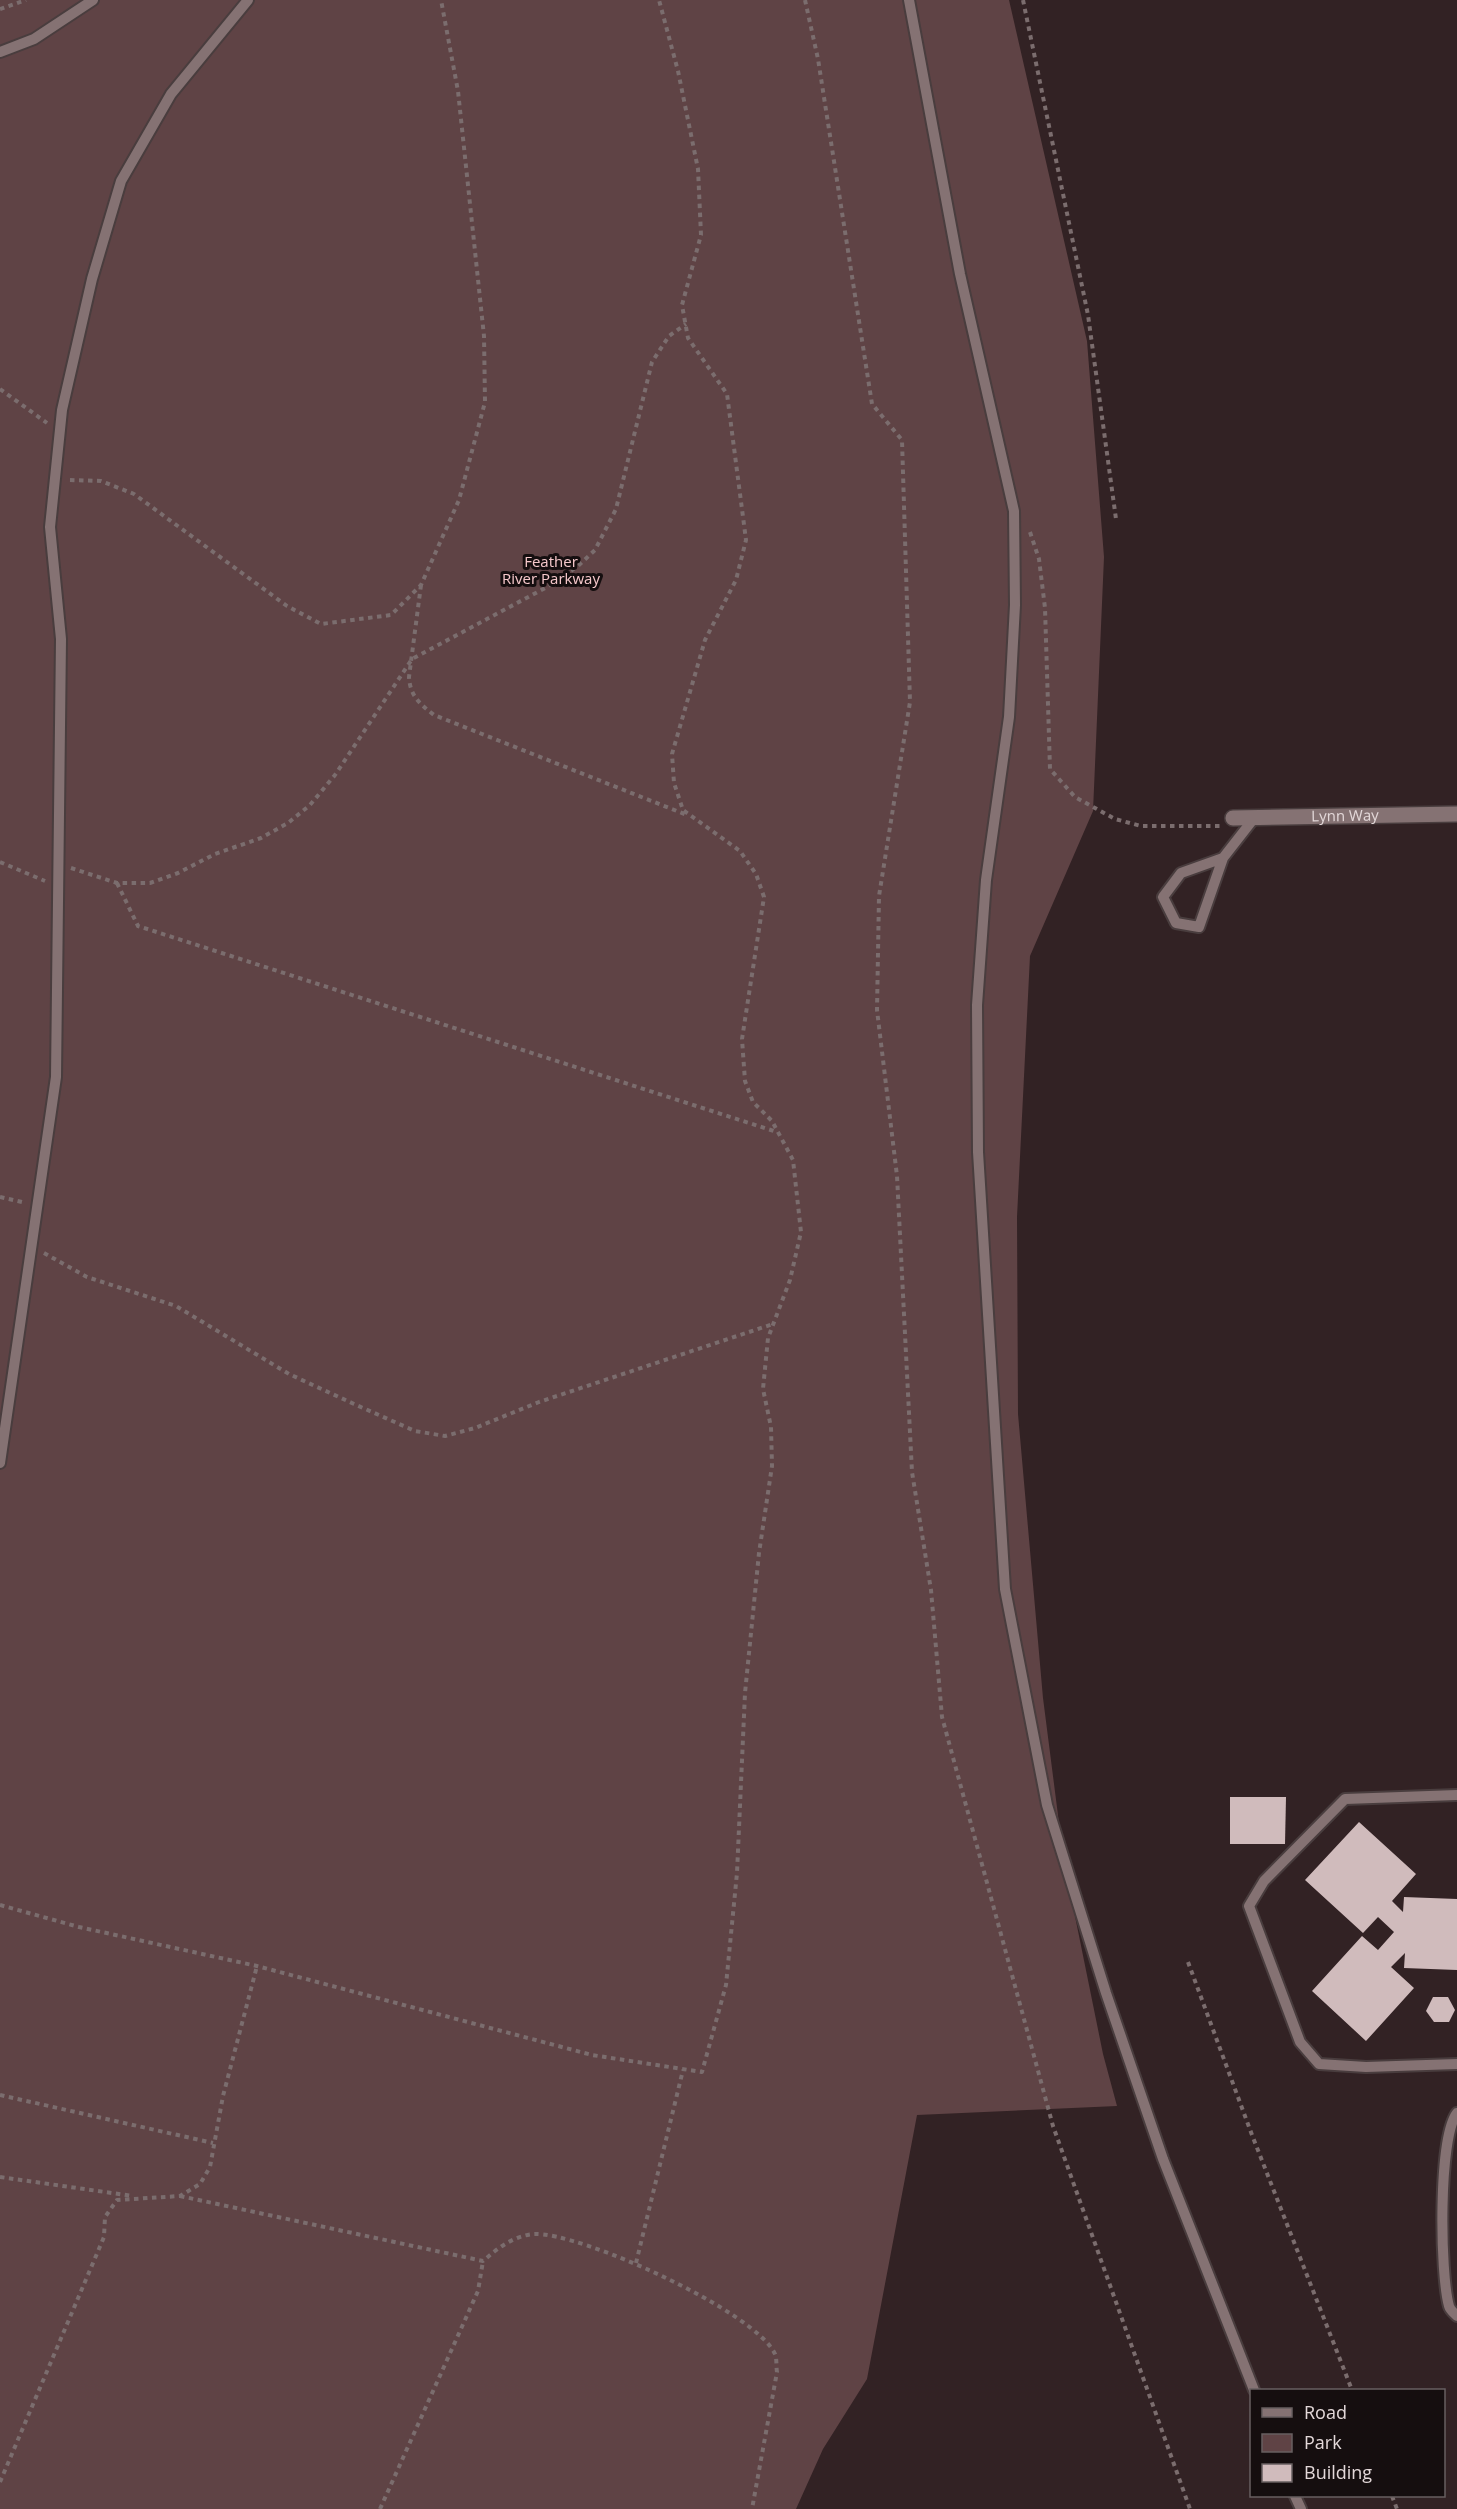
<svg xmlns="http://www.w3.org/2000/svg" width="1457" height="2509" font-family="'Open Sans',sans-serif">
<rect width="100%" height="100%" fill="#322224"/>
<polygon fill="#5f4345" points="0,0 1009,0 1087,341 1104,557 1093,811 1030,956 1017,1217 1018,1414 1043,1698 1064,1862 1103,2054 1117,2106 917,2115 867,2379 823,2449 796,2509 0,2509"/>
<g fill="#d0bbbc">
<polygon points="1230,1797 1286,1797 1285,1844 1230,1844"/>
<polygon points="1359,1822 1416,1874 1392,1901 1403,1912 1404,1897 1457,1899 1457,1970 1404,1968 1405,1953 1391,1967 1414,1988 1366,2041 1312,1991 1362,1936 1378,1950 1394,1932 1378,1917 1363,1933 1305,1880"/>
<polygon points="1433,1997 1448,1997 1455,2010 1449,2022 1434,2022 1426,2011"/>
</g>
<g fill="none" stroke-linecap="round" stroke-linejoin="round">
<defs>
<g id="lane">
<polyline points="909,0 960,274 1014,511 1015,605 1009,717 986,880 977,1005 978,1152 1005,1589 1047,1805 1106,1993 1163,2159 1254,2390"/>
<polyline points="0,52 34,39 93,0"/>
<polyline points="1223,858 1181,873 1163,897 1176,923 1199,927 1223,858 1255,817"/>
<polyline points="0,1463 56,1077 61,639 50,527 62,410 92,279 121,181 171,94 248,0"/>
<polyline points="1457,1795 1345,1799 1264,1881 1249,1906 1300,2042 1319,2064 1366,2067 1457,2064"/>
<path d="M1457,2113C1438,2138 1440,2274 1449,2306C1450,2310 1454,2313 1457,2316"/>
<polyline points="1295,2496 1301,2509"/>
</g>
<g id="street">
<path id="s1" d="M1233,818L1457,814"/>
</g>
</defs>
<use href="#lane" stroke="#493d3e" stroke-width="14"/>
<use href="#street" stroke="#493d3e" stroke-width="18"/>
<g stroke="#7b6d6e" stroke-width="4" stroke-dasharray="4.5 4.5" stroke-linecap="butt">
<polyline points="805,0 818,59 872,404 902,440 910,702 879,896 877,1010 897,1176 912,1472 931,1590 942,1717 1053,2126 1190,2509"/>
<polyline points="1023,0 1088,315 1116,519"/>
<polyline points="0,9 26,0"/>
<polyline points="0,389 47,423"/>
<polyline points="70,480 101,481 134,494 287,606 321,624 391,615 421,585 459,500 485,402 484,336 458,91 441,0"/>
<polyline points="1030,532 1039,559 1045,608 1050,769 1075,797 1115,819 1141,826 1220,826"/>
<path d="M421,585L409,677C410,696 420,704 434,715L687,815"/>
<polyline points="0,862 45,881"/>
<polyline points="71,868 117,883 150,883 178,873 215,854 261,838 288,823 310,805 335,775 412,659 547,587 578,566 595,550 616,509 652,362 669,336 686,324"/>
<polyline points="117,883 138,926 777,1132"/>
<polyline points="0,1197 26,1203"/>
<polyline points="44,1253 87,1277 176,1306 289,1374 354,1404 415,1431 445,1436 475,1428 539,1402 773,1324"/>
<polyline points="0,1905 79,1927 257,1966 592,2055 702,2072 726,1985 737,1873 745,1693 759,1553 772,1466 771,1427 763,1389 768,1338 790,1280 801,1232 793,1160 772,1121 753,1102 745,1081 742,1039 764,897 756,874 740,851 683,810 674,783 672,754 705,640 736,580 746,540 727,394 688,338 682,305 701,235 698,169 678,71 659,0"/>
<polyline points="1188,1962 1252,2135 1352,2390"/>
<polyline points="0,2095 213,2143"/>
<polyline points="0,2177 133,2196"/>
<path d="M180,2196L483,2261C498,2248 513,2236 534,2234C580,2232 755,2311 775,2354C777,2358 776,2367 777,2372L752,2509"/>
<polyline points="636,2263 683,2070"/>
<polyline points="0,2482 104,2237 105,2217 117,2200 180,2196 200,2184 210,2167 223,2096 257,1966"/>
<polyline points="1392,2496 1397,2509"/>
<polyline points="380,2509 478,2291 483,2261"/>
</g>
<use href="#lane" stroke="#857273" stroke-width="10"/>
<use href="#street" stroke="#857273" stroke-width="15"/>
</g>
<g text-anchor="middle" stroke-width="6" stroke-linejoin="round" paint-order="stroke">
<g font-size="15" fill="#f6c8cb" stroke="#150e0f">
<text x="551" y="567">Feather<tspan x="551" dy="17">River Parkway</tspan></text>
</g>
<g font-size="15" fill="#e3d8d9" stroke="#150e0f">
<text dy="5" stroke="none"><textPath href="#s1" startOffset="112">Lynn Way</textPath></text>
</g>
</g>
<rect x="1250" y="2389" width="195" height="108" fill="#150e0f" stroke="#675f60" stroke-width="1.5"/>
<rect x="1262" y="2408" width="30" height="9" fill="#857273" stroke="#675f60" stroke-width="1.5"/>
<text x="1304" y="2419" font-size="18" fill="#e3d8d9">Road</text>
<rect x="1262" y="2434" width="30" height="18" fill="#5f4345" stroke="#675f60" stroke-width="1.5"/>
<text x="1304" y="2449" font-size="18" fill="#e3d8d9">Park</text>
<rect x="1262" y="2464" width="30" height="18" fill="#d0bbbc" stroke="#675f60" stroke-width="1.5"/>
<text x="1304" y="2479" font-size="18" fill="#e3d8d9">Building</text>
</svg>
